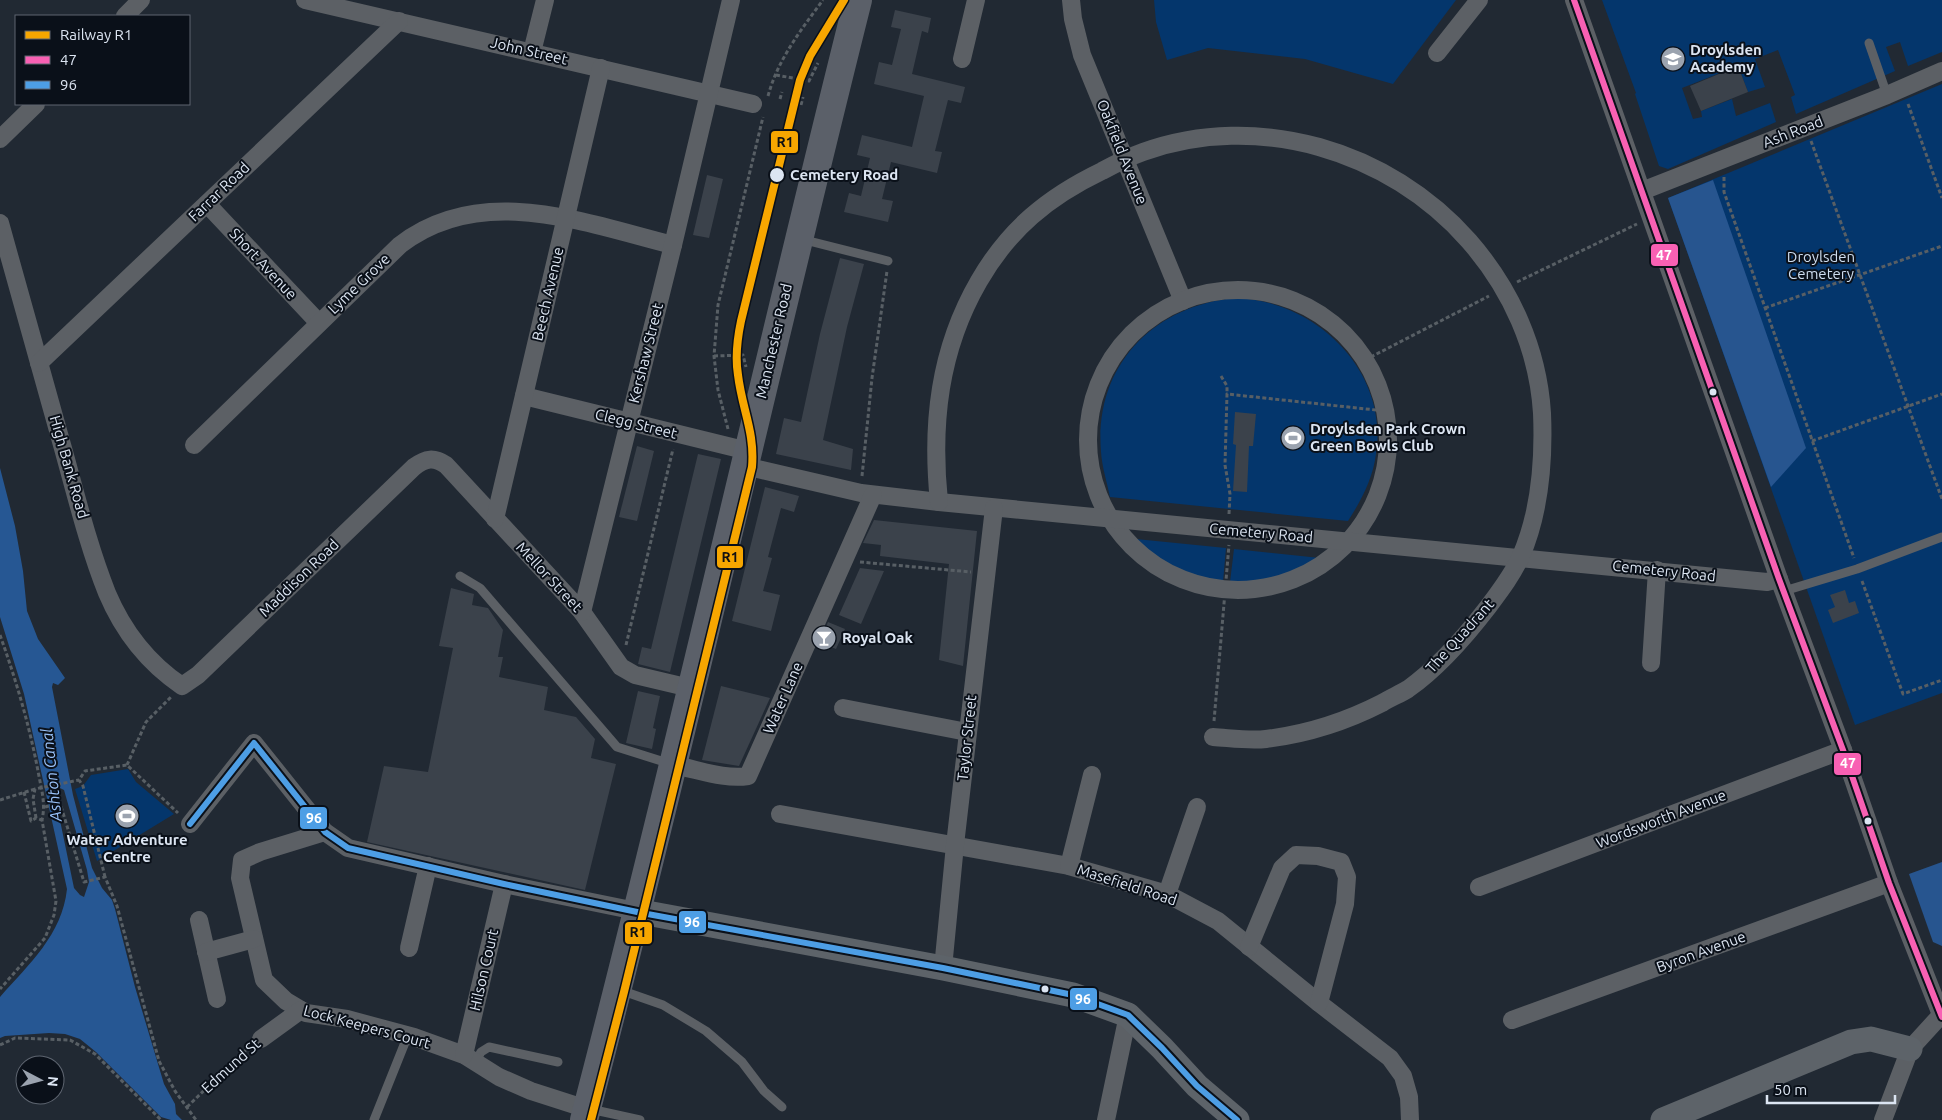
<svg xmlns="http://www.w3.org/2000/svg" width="1942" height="1120" font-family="Ubuntu,sans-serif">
<rect width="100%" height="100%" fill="#212933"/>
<g fill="#04366c">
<polygon points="1154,0 1456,0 1393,84 1305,59 1208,48 1167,60 1156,22"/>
<polygon points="1602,0 1942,0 1942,52 1908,66 1900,42 1886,47 1895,71 1796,114 1791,97 1795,95 1778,50 1755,59 1765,87 1748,92 1738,66 1682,88 1693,119 1702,117 1701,111 1732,99 1736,116 1770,103 1776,122 1668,169 1659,166 1635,94 1636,93"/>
<polygon points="1942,84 1942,693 1855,725 1668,198"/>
<path d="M1235,298C1315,300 1389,370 1376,454C1373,478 1361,501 1348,521L1110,497C1107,482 1102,467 1101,452C1094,367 1152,306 1235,298Z"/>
<path d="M1136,539L1226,548L1223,582C1190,577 1159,562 1136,539Z"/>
<path d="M1234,549L1320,558C1292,574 1262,583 1230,582Z"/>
<polygon points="128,769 136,782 174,814 97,861 75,789 83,786 91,775"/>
</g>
<g fill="#27558f">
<polygon points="1713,180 1806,448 1771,487 1668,198"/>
<polygon points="1942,862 1942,946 1933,942 1909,874"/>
</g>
<path fill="#265793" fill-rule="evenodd" d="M0,468L15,526L23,571L27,611L38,639L65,678L58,685L53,683L52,687L73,795L92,868L102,888L112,900L115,909L135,987L164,1084L175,1104L176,1114L182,1120H171L161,1117L96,1052L80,1039L65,1034L49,1033L5,1036L0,1038V997C29,964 62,935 67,889L24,694L0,617ZM58,787L64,790L66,797L87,870L89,882L84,897L80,895L74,888L56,801Z"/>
<g fill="#3b424b">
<polygon points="895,10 931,18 928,33 922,31 912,74 965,87 961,103 948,100 935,151 942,152 937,173 891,162 882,199 893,201 888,222 844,212 849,193 861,196 870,158 857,155 862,135 912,147 924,96 874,84 879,62 892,65 901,29 891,27"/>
<polygon points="1738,66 1748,92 1701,111 1690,86"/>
<polygon points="707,175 723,179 709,238 693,235"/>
<polygon points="840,258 864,264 847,327 823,440 853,449 851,470 776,454 784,418 801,422 820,334"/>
<polygon points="1235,412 1256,414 1253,446 1249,446 1247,492 1233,491 1236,445 1233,444"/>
<polygon points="637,446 654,451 637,521 619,517"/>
<polygon points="698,454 721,459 670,672 638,664 642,647 651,649"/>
<polygon points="765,487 799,496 794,512 781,508 768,557 772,558 763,591 780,595 771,631 732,621"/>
<polygon points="874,520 977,531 963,666 939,660 949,564 880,556 881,545 863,543"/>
<polygon points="860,568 884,571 861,624 839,615"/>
<polygon points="451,588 474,594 472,605 488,608 503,630 498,657 503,657 499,677 548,687 544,710 576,717 595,739 591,758 616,764 585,890 367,842 384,766 428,772 453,648 439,646"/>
<polygon points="1845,590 1849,603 1855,601 1859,613 1833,623 1828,610 1835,607 1830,595"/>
<polygon points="828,622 845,629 836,649 819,642"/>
<polygon points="721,686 770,698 739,766 702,760"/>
<polygon points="638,691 660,696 653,728 656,729 652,749 626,743"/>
</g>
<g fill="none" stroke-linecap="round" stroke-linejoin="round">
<g stroke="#585f65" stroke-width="3" stroke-dasharray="4 2.5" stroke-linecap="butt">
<polyline points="776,75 809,81 818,63"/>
<path d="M768,96C778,59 801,30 823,0"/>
<polyline points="780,99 782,92"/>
<polyline points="1908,104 1942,198"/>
<polyline points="801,105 803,97"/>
<polyline points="1811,141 1942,499"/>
<polyline points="1724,177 1724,192 1854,558"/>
<polyline points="1517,282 1637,224"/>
<polyline points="1765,308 1942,246"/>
<polyline points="714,356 743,355 746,367"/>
<polyline points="1365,360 1489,296"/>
<polyline points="1221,376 1227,386 1227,394"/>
<polyline points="728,429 718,390 714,356 718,305 763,117"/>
<polyline points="1812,441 1942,394"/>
<polyline points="862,476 872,378 887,271"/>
<polyline points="1229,514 1230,494 1225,465 1227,394 1385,411"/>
<polyline points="860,562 971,572"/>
<polyline points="1862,581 1903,694 1942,680"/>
<path d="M0,635C16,680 29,724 38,771C41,788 46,803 42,820L56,901L54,915L45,938L0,989"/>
<polyline points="626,645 673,449"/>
<polyline points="1214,721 1229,545"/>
<polyline points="127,765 146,722 171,697"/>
<polyline points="24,792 31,821 36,818 42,820"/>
<polyline points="0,800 35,789"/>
<polyline points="45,807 60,803 84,882 105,877 117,906 159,1061 175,1091 196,1120"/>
<polyline points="105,877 83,786 79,780 85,771 127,765 178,813"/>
<polyline points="0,1045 15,1038 70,1040 95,1054 161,1120"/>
<polyline points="187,1107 248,1048"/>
</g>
<g stroke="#5c6065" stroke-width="9">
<polyline points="1869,43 1887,95"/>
<polyline points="801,239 888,261"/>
<polyline points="460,576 480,588 617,747 671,764"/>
<polyline points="1784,591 1857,569 1942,537"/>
<polyline points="620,990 663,1005 706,1031 742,1062 764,1091 782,1107"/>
<polyline points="475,1062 481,1052 489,1047 558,1062"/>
<polyline points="590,1109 640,1120"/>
<polyline points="374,1120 408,1035"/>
</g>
<g stroke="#5c6065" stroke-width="18">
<polyline points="305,0 753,104"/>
<polyline points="1071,0 1073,19 1082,55 1183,301"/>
<polyline points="1574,0 1779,579 1843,750 1889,883 1942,1017"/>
<polyline points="125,16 141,0"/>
<polyline points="532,52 545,0"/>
<polyline points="1437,53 1479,0"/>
<polyline points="962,59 976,0"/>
<polyline points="0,139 36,104"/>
<polyline points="1642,191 1887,95 1942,71"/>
<polyline points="207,204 319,323"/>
<path d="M0,223C21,299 43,376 64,452C77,499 89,548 107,593C123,631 148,663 182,686L198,675L414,467C426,458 434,457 446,465L582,612L621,667L635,675L690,688"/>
<circle cx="1238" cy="440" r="150"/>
<polyline points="39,363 399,21"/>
<polyline points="524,396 748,451"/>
<path d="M194,445L400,245C481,182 585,223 673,245"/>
<polyline points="745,466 861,493 939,502 1767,582 1779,579"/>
<path d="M939,502C931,424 939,350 979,281C1009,229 1048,197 1102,171C1115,164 1129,157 1143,152C1258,111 1389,150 1469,241C1511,289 1538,349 1542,413C1544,460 1540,512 1521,556C1513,574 1500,591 1488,607C1465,637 1439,667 1408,689C1400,694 1390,698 1382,703C1345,722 1307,734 1266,739C1249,741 1230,738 1213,737"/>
<polyline points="495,519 601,68"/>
<polyline points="582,612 673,245 731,0"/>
<polyline points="1651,663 1657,570"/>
<polyline points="843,708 967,732"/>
<path d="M673,765C697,769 724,780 748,776L873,495"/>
<polyline points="780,814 1069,866 1167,894 1218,921 1319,1003 1390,1058 1403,1076 1409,1097 1410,1120"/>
<polyline points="190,824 254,743 325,832 348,848 504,884 636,911"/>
<polyline points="325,832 260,852 242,860 240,878 264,980 286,1001 306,1013 347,1019 414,1037 464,1055 499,1077 531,1091 587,1109"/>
<polyline points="1069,866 1092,775"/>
<polyline points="1479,887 1843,750"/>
<polyline points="1167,894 1197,807"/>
<polyline points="199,920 217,999"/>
<polyline points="1249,947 1282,868 1296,855 1318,856 1341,862 1347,877 1345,904 1319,1003"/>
<polyline points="409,948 428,866"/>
<polyline points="206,952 254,939"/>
<polyline points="943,968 955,845 994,508"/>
<polyline points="1512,1020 1889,883"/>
<polyline points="261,1039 301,1010"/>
<polyline points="464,1055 504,884"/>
<polyline points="1106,1120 1128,1015"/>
<polyline points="1883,1120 1910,1049 1942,1014"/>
</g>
<g stroke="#5d6369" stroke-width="25">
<polyline points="636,911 943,968 1073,995 1128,1015 1162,1048 1197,1086 1237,1120"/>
<polyline points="1663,1120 1851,1042 1871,1039 1910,1049"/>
</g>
<path stroke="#5b6069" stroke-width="28" d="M584,1120C681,748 764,373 858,0"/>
<polyline stroke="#585f65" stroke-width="3" stroke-dasharray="4 2.5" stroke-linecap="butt" points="36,818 33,799 35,789 79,780"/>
<defs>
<polyline id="bus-1" points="1574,0 1779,579 1843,750 1889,883 1942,1017"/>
<polyline id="bus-2" points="190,824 254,743 325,832 348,848 504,884 642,913 943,968 1073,995 1128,1015 1162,1048 1197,1086 1237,1120"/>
</defs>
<use href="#bus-1" stroke="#0a1019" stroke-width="10"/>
<use href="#bus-2" stroke="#0a1019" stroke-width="10"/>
<use href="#bus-1" stroke="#f860b3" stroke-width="6"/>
<use href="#bus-2" stroke="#4d9ee5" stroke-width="6"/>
<defs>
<path id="rail-1" d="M591,1120L624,992L752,467C755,432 742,409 738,375C735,357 737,340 741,321L800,80L810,56L844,0"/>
</defs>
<use href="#rail-1" stroke="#0a1019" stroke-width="11"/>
<use href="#rail-1" stroke="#f7a600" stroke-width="8"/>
</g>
<defs>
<symbol id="school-disc" viewBox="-11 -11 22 22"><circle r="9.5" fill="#9ba3af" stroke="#0a1019"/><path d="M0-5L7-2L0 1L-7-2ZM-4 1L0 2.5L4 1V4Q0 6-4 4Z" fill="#fff"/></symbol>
<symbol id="stadium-disc" viewBox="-11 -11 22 22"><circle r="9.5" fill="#9ba3af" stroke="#0a1019"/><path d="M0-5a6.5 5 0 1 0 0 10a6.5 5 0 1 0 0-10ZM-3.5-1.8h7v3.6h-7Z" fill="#fff"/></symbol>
<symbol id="bar-disc" viewBox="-11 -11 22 22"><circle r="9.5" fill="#9ba3af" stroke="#0a1019"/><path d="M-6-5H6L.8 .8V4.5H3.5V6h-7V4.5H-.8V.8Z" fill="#fff"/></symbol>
</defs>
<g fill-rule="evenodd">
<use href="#school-disc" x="1659" y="45" width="28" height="28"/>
<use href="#stadium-disc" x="1279" y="424" width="28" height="28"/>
<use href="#bar-disc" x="810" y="624" width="28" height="28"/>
<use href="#stadium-disc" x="113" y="802" width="28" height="28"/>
</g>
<g fill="#dce5f2" stroke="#0a1019" stroke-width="2">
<circle cx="777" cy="175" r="8"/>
<circle cx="1713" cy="392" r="4.5"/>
<circle cx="1868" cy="821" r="4.5"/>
<circle cx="1045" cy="989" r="4.5"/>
</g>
<g text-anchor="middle" stroke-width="4" stroke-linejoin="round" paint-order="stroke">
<g font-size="15" font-weight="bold" fill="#dce5f2" stroke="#0a1019" text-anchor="start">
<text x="1690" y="55">Droylsden<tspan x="1690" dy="17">Academy</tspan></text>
<text x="1310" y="434">Droylsden Park Crown<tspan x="1310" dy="17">Green Bowls Club</tspan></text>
<text x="842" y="643">Royal Oak</text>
<text x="127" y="845" text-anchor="middle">Water Adventure<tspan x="127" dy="17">Centre</tspan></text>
</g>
<g font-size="15" fill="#dce5f2" stroke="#0a1019">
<text transform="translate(529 51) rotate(13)" y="5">John Street</text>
<text transform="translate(1793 132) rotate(-21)" y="5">Ash Road</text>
<text transform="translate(1122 152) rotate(68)" y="5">Oakfield Avenue</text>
<text transform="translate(219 192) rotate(-44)" y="5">Farrar Road</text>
<text transform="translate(263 264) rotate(47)" y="5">Short Avenue</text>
<text transform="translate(359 284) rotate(-44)" y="5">Lyme Grove</text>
<text transform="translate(548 294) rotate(-77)" y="5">Beech Avenue</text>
<text transform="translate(774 341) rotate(-77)" y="5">Manchester Road</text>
<text transform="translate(646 353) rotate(-76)" y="5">Kershaw Street</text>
<text transform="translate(636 424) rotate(14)" y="5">Clegg Street</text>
<text transform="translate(69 467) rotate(74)" y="5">High Bank Road</text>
<text transform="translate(1261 533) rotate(5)" y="5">Cemetery Road</text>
<text transform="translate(1664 571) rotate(6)" y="5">Cemetery Road</text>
<text transform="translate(549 577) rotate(47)" y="5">Mellor Street</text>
<text transform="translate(299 578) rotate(-44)" y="5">Maddison Road</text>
<text transform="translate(1460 636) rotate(-48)" y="5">The Quadrant</text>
<text transform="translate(783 698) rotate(-66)" y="5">Water Lane</text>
<text transform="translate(967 738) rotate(-84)" y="5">Taylor Street</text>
<text transform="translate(1661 819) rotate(-21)" y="5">Wordsworth Avenue</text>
<text transform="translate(1127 885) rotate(18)" y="5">Masefield Road</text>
<text transform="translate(1701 952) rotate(-20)" y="5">Byron Avenue</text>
<text transform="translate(484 970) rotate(-77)" y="5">Hilson Court</text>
<text transform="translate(367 1027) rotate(15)" y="5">Lock Keepers Court</text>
<text transform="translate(231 1066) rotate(-42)" y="5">Edmund St</text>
</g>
<g font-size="15" font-weight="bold" fill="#dce5f2" stroke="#0a1019" text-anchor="start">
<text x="790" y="180">Cemetery Road</text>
</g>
<g font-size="15" fill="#ceddef" stroke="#0a1019">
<text x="1821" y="262">Droylsden<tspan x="1821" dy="17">Cemetery</tspan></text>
</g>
<g font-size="16" font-style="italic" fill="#98c1f8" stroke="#0a1019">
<text transform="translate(51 775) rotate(-96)" y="6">Ashton Canal</text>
</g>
</g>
<g stroke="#0a1019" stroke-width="2">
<rect x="770" y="130" width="29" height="24" rx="5" fill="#f7a600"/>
<rect x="1650" y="243" width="29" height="24" rx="5" fill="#f860b3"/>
<rect x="716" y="545" width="28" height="24" rx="5" fill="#f7a600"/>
<rect x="1833" y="752" width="29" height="24" rx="5" fill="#f860b3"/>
<rect x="299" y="806" width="29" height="24" rx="5" fill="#4d9ee5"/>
<rect x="678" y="910" width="29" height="24" rx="5" fill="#4d9ee5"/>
<rect x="624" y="921" width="29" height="24" rx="5" fill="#f7a600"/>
<rect x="1069" y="987" width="29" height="24" rx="5" fill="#4d9ee5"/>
</g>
<g font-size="14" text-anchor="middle" font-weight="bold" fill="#fff">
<text x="1664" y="260">47</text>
<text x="1848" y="768">47</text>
<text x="314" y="823">96</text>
<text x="692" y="927">96</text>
<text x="1083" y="1004">96</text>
</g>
<g font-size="14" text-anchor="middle" font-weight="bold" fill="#111">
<text x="785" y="147">R1</text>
<text x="730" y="562">R1</text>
<text x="638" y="937">R1</text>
</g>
<rect x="15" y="15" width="175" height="90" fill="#0a1019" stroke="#5e6570"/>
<rect x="25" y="31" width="25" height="8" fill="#f7a600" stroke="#5e6570"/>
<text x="60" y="40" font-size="15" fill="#dce5f2">Railway R1</text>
<rect x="25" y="56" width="25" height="8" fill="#f860b3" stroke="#5e6570"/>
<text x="60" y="65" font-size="15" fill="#dce5f2">47</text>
<rect x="25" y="81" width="25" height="8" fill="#4d9ee5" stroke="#5e6570"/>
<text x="60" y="90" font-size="15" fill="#dce5f2">96</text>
<g transform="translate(40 1080) rotate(96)"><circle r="24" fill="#0a1019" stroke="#5e6570"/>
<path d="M0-4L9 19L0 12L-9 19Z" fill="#9ba3af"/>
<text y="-8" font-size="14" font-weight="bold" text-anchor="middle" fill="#dce5f2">N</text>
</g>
<path d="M1767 1095v8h128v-8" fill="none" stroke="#dce5f2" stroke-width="2.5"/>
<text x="1774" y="1095" font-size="15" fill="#dce5f2" stroke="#0a1019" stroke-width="4" paint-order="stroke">50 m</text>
</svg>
